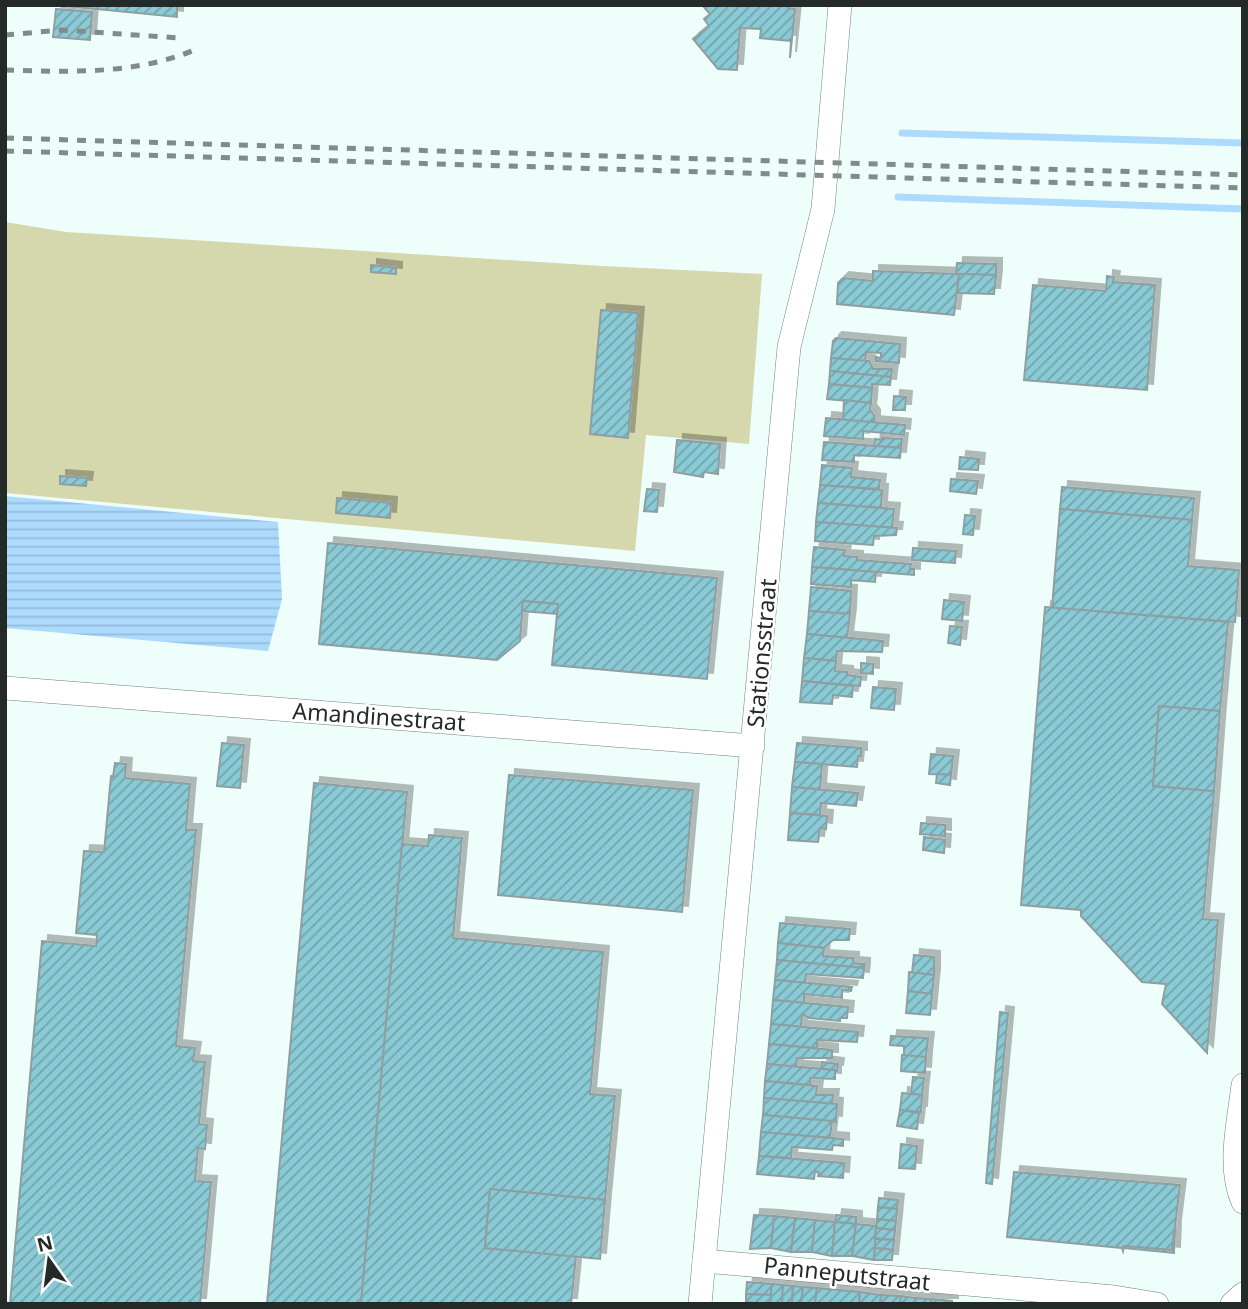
<svg xmlns="http://www.w3.org/2000/svg" width="1248" height="1309" font-family="'Noto Sans',sans-serif">
<defs>
<pattern id="water-rules" width="6" height="5" patternUnits="userSpaceOnUse" patternTransform="scale(1.75)"><rect width="6" height="5" fill="#addbfe"/><path d="M0 2.5h6" fill="none" stroke="#95bcda"/></pattern>
<pattern id="building-hatch" width="6" height="6" patternUnits="userSpaceOnUse" patternTransform="scale(1.75)"><rect width="6" height="6" fill="#89cad5"/><path d="M-1 1l2-2M0 6l6-6M5 7l2-2" fill="none" stroke="#70a4ad"/></pattern>
<filter id="shadow"><feDropShadow dx="6" dy="-6" stdDeviation="0" flood-color="#0004"/></filter>
</defs>
<rect width="100%" height="100%" fill="#eefefa"/>
<polygon fill="#d5d7ac" points="5,222 66,232 602,266 762,274 749,444 646,435 635,551 5,493"/>
<polygon fill="url(#water-rules)" points="5,496 278,522 282,599 268,651 5,628"/>
<g fill="none" stroke-linecap="round" stroke-linejoin="round">
<g stroke="#addbfe" stroke-width="7">
<polyline points="902,133 1243,143"/>
<polyline points="898,197 1243,209"/>
</g>
</g>
<g fill="url(#building-hatch)" stroke="#8f9fa1" stroke-width="2" filter="url(#shadow)">
<polygon points="56,5 177,5 177,17"/>
<polygon points="702,5 789,5 788,8 795,9 790,58 791,41 760,38 761,29 740,28 737,70 718,69 693,39 709,26 704,19 710,14"/>
<polygon points="56,9 92,12 90,40 53,37"/>
<polygon points="957,263 996,264 996,275 956,274"/>
<polygon points="371,265 396,268 396,274 371,272"/>
<polygon points="873,271 959,274 954,315 837,304 838,283 843,278 873,281"/>
<polygon points="959,274 996,275 994,294 957,293"/>
<polygon points="1107,276 1114,277 1113,282 1155,285 1147,390 1024,380 1033,285 1106,291"/>
<polygon points="601,310 638,313 628,438 590,434"/>
<polygon points="836,338 900,344 899,363 876,361 876,357 881,358 881,353 866,352 865,361 831,358 833,341"/>
<polygon points="831,358 869,361 873,369 892,369 891,377 830,371"/>
<polygon points="830,371 891,377 890,385 872,384 872,388 829,384"/>
<polygon points="829,384 872,388 871,403 827,399"/>
<polygon points="894,396 906,397 905,410 893,410"/>
<polygon points="844,400 871,403 870,410 874,415 874,423 843,420"/>
<polygon points="826,418 905,425 904,435 863,431 863,439 824,436"/>
<polygon points="882,438 902,439 901,448 874,446 875,439 882,440"/>
<polygon points="677,440 720,444 718,474 704,472 703,477 674,472"/>
<polygon points="824,442 901,448 900,458 854,455 854,462 822,460"/>
<polygon points="960,457 979,459 978,470 959,469"/>
<polygon points="822,465 852,468 851,477 880,480 879,489 820,485"/>
<polygon points="60,476 87,478 86,486 60,484"/>
<polygon points="951,479 978,481 976,494 950,491"/>
<polygon points="820,485 882,490 881,508 818,503"/>
<polygon points="1062,487 1194,498 1192,520 1060,509"/>
<polygon points="647,489 659,490 657,512 644,511"/>
<polygon points="337,498 391,503 390,518 336,513"/>
<polygon points="818,503 894,509 892,528 816,522"/>
<polygon points="1060,509 1192,520 1188,566 1239,570 1235,622 1052,608"/>
<polygon points="965,515 975,516 973,535 963,534"/>
<polygon points="816,522 897,528 896,535 874,536 873,545 815,541"/>
<polygon points="328,543 717,578 707,679 552,665 558,604 523,601 520,641 497,660 319,644"/>
<polygon points="814,547 845,550 844,556 857,557 857,560 911,564 910,569 914,569 914,575 812,567"/>
<polygon points="913,548 956,551 955,563 912,560"/>
<polygon points="812,567 876,572 875,582 851,580 851,587 811,584"/>
<polygon points="811,587 851,591 850,614 809,611"/>
<polygon points="944,600 964,602 962,621 942,619"/>
<polygon points="523,601 558,604 557,614 522,611"/>
<polygon points="1045,607 1228,622 1220,711 1159,706 1153,786 1214,791 1203,919 1218,920 1207,1053 1162,1004 1166,984 1142,982 1081,916 1081,910 1021,905"/>
<polygon points="809,611 850,614 847,638 807,634"/>
<polygon points="950,626 962,627 960,645 948,643"/>
<polygon points="807,634 883,641 882,652 837,651 836,661 804,658"/>
<polygon points="804,658 836,661 835,671 847,672 847,675 861,677 860,686 802,681"/>
<polygon points="861,663 873,664 873,674 861,673"/>
<polygon points="802,681 853,686 852,697 833,695 832,704 800,702"/>
<polygon points="873,687 896,689 894,710 871,708"/>
<polygon points="1159,706 1220,711 1214,791 1153,786"/>
<polygon points="222,743 244,745 240,788 217,786"/>
<polygon points="797,743 861,748 861,756 858,756 857,767 795,762"/>
<polygon points="931,754 953,756 951,775 929,774"/>
<polygon points="795,762 822,764 820,789 792,787"/>
<polygon points="115,763 126,764 125,778 190,784 186,830 196,830 176,1046 195,1048 193,1061 205,1062 199,1124 207,1125 205,1149 198,1148 195,1181 211,1182 200,1304 10,1304 42,941 96,946 97,935 76,933 84,851 104,852 111,776 113,777"/>
<polygon points="937,774 951,775 950,785 936,783"/>
<polygon points="509,775 693,790 682,912 498,895"/>
<polygon points="314,783 407,792 361,1304 267,1304"/>
<polygon points="792,787 858,793 856,806 821,803 820,815 790,813"/>
<polygon points="790,813 827,816 826,829 820,828 818,842 788,840"/>
<polygon points="921,823 945,825 945,836 920,834"/>
<polygon points="429,835 462,838 453,938 603,952 590,1094 615,1096 605,1200 490,1189 485,1248 576,1256 571,1304 361,1304 402,844 428,846"/>
<polygon points="924,837 945,840 944,853 923,850"/>
<polygon points="780,923 850,929 849,940 833,940 824,948 778,943"/>
<polygon points="778,943 824,948 823,956 853,958 853,963 864,964 864,968 777,960"/>
<polygon points="914,955 934,957 934,975 912,973"/>
<polygon points="777,960 864,968 863,978 806,974 805,983 775,980"/>
<polygon points="909,972 934,975 932,994 908,991"/>
<polygon points="775,980 852,987 851,991 842,990 842,998 804,994 804,1003 773,1000"/>
<polygon points="908,991 932,994 930,1015 906,1013"/>
<polygon points="773,1000 848,1007 847,1018 840,1018 840,1021 809,1018 802,1014 801,1027 771,1024"/>
<polygon points="1000,1012 1008,1013 992,1184 986,1183"/>
<polygon points="771,1024 858,1032 857,1042 817,1040 817,1048 769,1044"/>
<polygon points="891,1036 928,1038 926,1057 904,1056 904,1046 890,1045"/>
<polygon points="769,1044 832,1050 832,1058 797,1058 796,1067 767,1064"/>
<polygon points="902,1055 926,1057 925,1073 901,1071"/>
<polygon points="822,1062 838,1064 837,1071 821,1069"/>
<polygon points="767,1064 835,1070 835,1079 810,1078 810,1085 765,1081"/>
<polygon points="913,1077 924,1078 922,1095 911,1094"/>
<polygon points="765,1081 817,1086 816,1095 833,1095 832,1104 764,1098"/>
<polygon points="902,1093 922,1095 921,1112 900,1110"/>
<polygon points="764,1098 837,1104 836,1122 763,1115"/>
<polygon points="900,1110 919,1113 917,1129 897,1126"/>
<polygon points="763,1115 832,1121 830,1138 761,1132"/>
<polygon points="761,1132 843,1139 843,1146 833,1145 832,1150 792,1147 791,1158 759,1156"/>
<polygon points="901,1144 917,1146 915,1169 899,1168"/>
<polygon points="759,1156 844,1163 843,1178 818,1176 819,1172 815,1171 814,1179 757,1174"/>
<polygon points="1014,1172 1180,1185 1172,1250 1124,1246 1123,1251 1122,1248 1007,1237"/>
<polygon points="490,1189 605,1200 600,1259 485,1248"/>
<polygon points="879,1198 898,1200 897,1209 878,1207"/>
<polygon points="878,1207 897,1209 896,1221 877,1219"/>
<polygon points="754,1215 774,1216 771,1248 750,1249"/>
<polygon points="836,1215 856,1217 856,1224 835,1222"/>
<polygon points="774,1216 795,1218 791,1252 771,1248"/>
<polygon points="795,1218 815,1220 812,1252 791,1252"/>
<polygon points="877,1219 896,1221 895,1230 876,1228"/>
<polygon points="815,1220 835,1222 832,1256 812,1252"/>
<polygon points="835,1222 856,1224 852,1256 832,1256"/>
<polygon points="856,1224 876,1226 874,1260 852,1256"/>
<polygon points="876,1228 895,1230 894,1240 875,1238"/>
<polygon points="1175,1228 1174,1253 1123,1248 1124,1246 1172,1250"/>
<polygon points="875,1239 894,1240 893,1250 875,1248"/>
<polygon points="875,1248 893,1250 892,1260 874,1260"/>
<polygon points="747,1282 772,1284 771,1295 746,1294"/>
<polygon points="772,1284 783,1285 782,1304 770,1303"/>
<polygon points="783,1285 793,1286 792,1304 782,1304"/>
<polygon points="793,1286 803,1287 801,1304 792,1304"/>
<polygon points="803,1287 817,1288 815,1304 801,1304"/>
<polygon points="817,1288 860,1292 859,1304 815,1304"/>
<polygon points="860,1292 881,1295 880,1304 859,1304"/>
<polygon points="746,1294 771,1295 770,1304 746,1302"/>
<polygon points="881,1295 901,1296 900,1304 880,1304"/>
<polygon points="901,1296 915,1298 915,1304 900,1304"/>
<polygon points="915,1298 931,1299 931,1304 915,1304"/>
<polygon points="931,1299 952,1301 952,1304 931,1304"/>
</g>
<g fill="none" stroke-linecap="round" stroke-linejoin="round">
<defs>
<g id="minor">
<polyline points="5,688 753,746"/>
<path d="M1243,1085C1239,1121 1227,1167 1243,1202"/>
<polyline points="704,1261 1114,1297 1157,1304"/>
<polyline points="700,1304 789,347 823,209 840,5"/>
<polyline points="1232,1304 1243,1294"/>
</g>
</defs>
<use href="#minor" stroke="#73817d" stroke-width="24"/>
<use href="#minor" stroke="#fff" stroke-width="23"/>
<g stroke="#818c89" stroke-width="5" stroke-dasharray="9 9" stroke-linecap="butt">
<polyline points="5,35 62,30 180,38"/>
<path d="M5,70C71,72 138,75 199,48"/>
<polyline points="5,138 1243,175"/>
<polyline points="5,151 1243,188"/>
</g>
</g>
<g text-anchor="middle" stroke-width="5" stroke-linejoin="round" paint-order="stroke">
<g font-size="23" fill="#242a28" stroke="#fff">
<text transform="translate(762 653) rotate(-85)" y="8">Stationsstraat</text>
<text transform="translate(379 717) rotate(4)" y="8">Amandinestraat</text>
<text transform="translate(847 1274) rotate(6)" y="8">Panneputstraat</text>
</g>
</g>
<rect width="1248" height="1309" fill="none" stroke="#242a28" stroke-width="14"/>
<g transform="translate(49 1260) rotate(346)" stroke="#ffffff" stroke-width="5" paint-order="stroke">
<path d="M0-5L12 26L0 18L-12 26Z" fill="#242a28"/>
<text y="-10" font-size="19" font-weight="bold" text-anchor="middle" fill="#242a28">N</text>
</g>
</svg>
